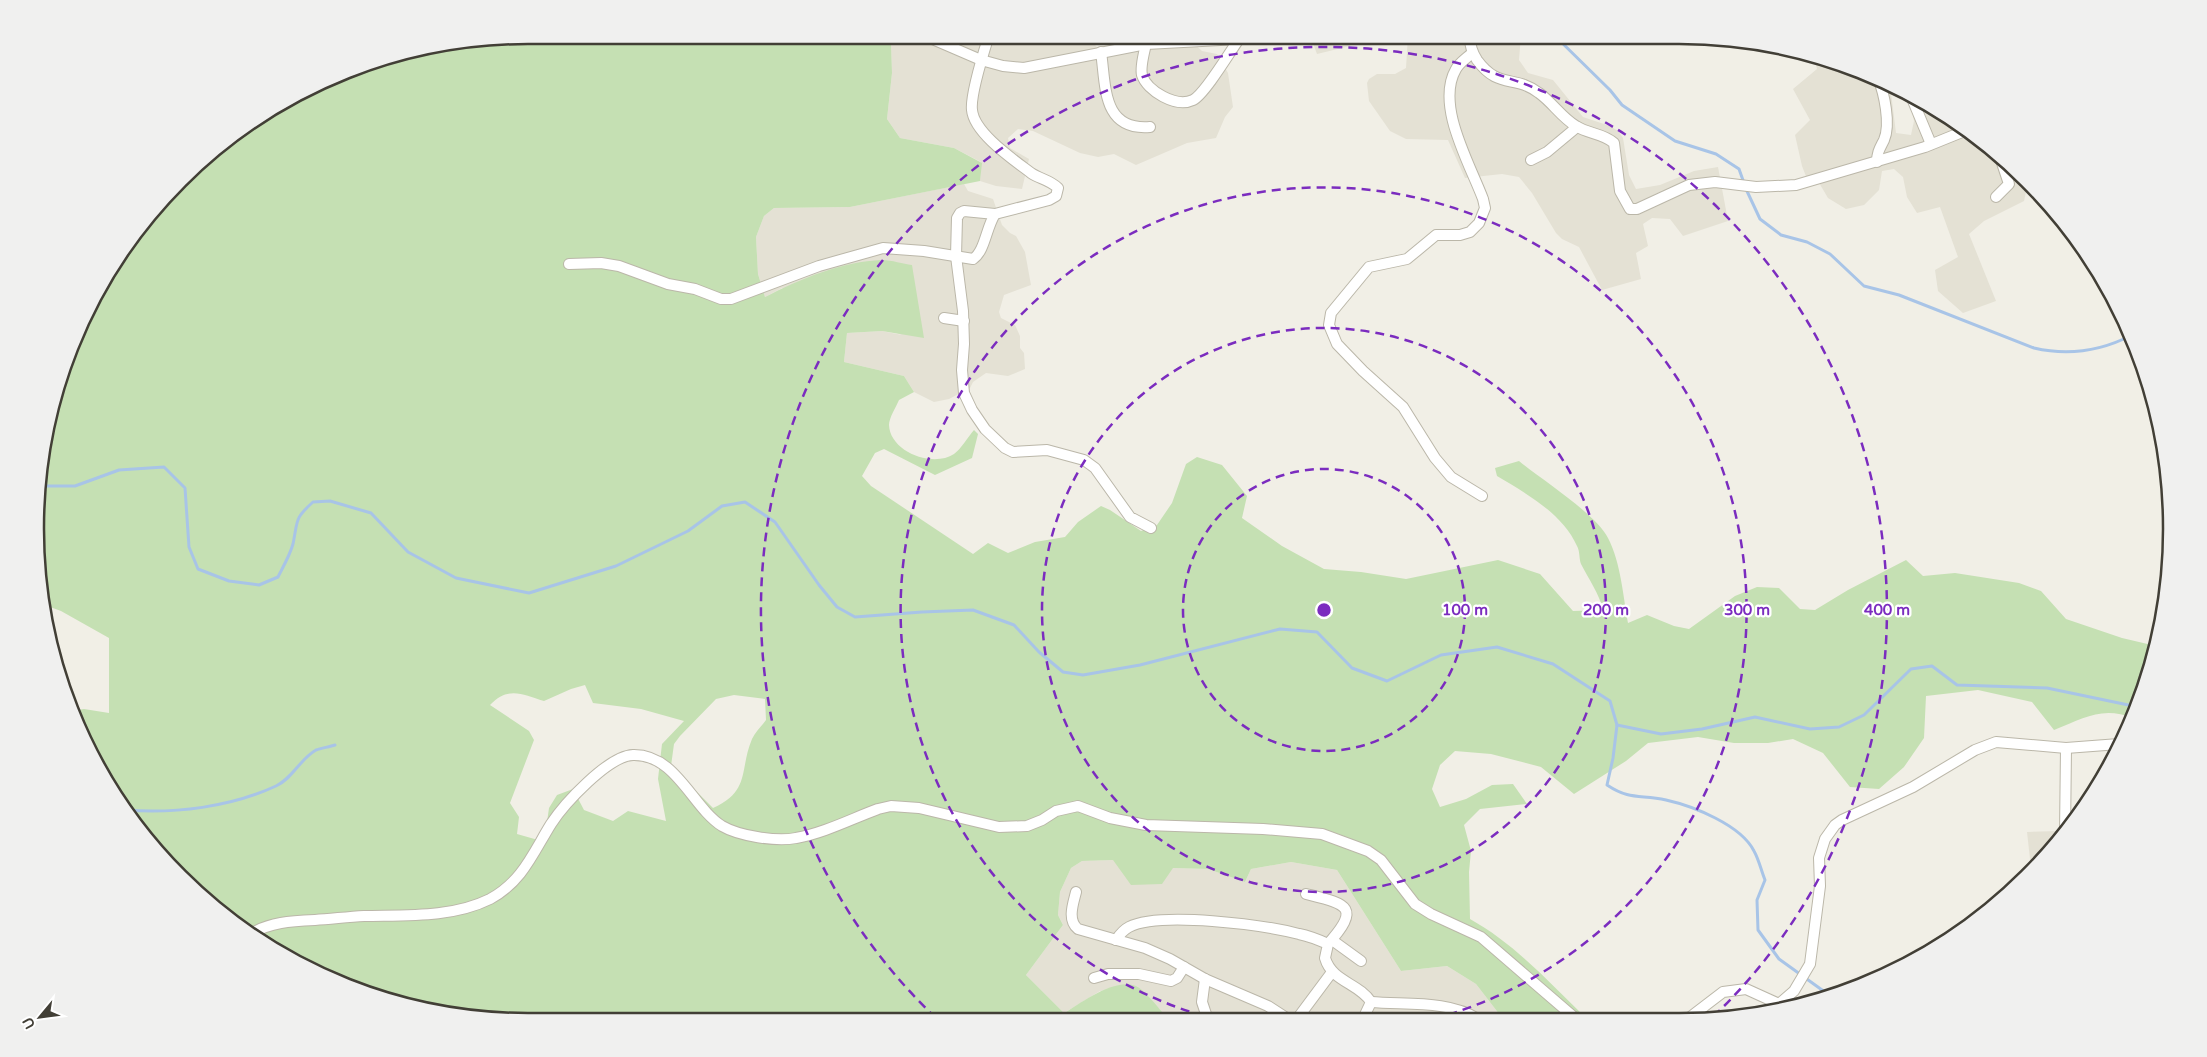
<svg xmlns="http://www.w3.org/2000/svg" width="2207" height="1057" font-family="'Varela Round',sans-serif">
<rect width="100%" height="100%" fill="#f1efe6"/>
<g fill="#e4e1d4">
<polygon points="878,35 1050,35 1061,41 1088,38 1097,47 1142,40 1186,36 1202,51 1217,54 1228,73 1233,107 1225,117 1216,138 1187,143 1136,165 1114,154 1098,157 1080,153 1033,131 1018,129 1008,138 1010,148 1029,159 1022,189 996,186 980,181 981,162 954,148 900,138 887,119 892,73 891,44"/>
<polygon points="1310,35 1357,35 1350,46 1317,54"/>
<polygon points="1408,35 1521,35 1519,60 1528,73 1553,80 1583,117 1610,126 1618,131 1623,138 1629,175 1636,189 1660,185 1694,171 1718,167 1728,221 1683,236 1670,219 1652,218 1643,224 1648,246 1636,253 1641,279 1602,290 1579,247 1562,239 1556,233 1532,193 1519,177 1502,174 1465,178 1448,140 1406,139 1390,131 1369,101 1367,83 1369,79 1377,74 1395,74 1406,68"/>
<polygon points="1814,56 1868,73 1890,85 1896,133 1911,135 1914,121 1910,101 1915,98 1953,118 2020,173 2026,192 2024,201 1984,221 1969,234 1996,301 1963,313 1938,291 1935,270 1958,257 1940,207 1917,213 1907,197 1903,177 1894,169 1882,171 1879,190 1864,205 1846,209 1828,198 1818,181 1809,184 1802,166 1795,135 1810,120 1793,89 1817,69"/>
<polygon points="964,184 968,191 993,199 1002,225 1010,233 1016,236 1025,252 1031,285 1004,295 999,312 1001,318 1015,325 1020,336 1020,348 1024,353 1025,369 1008,376 986,373 973,382 970,388 949,399 934,402 914,392 904,376 844,362 847,333 882,331 902,335 782,288 765,297 758,274 756,237 764,216 774,208 850,207"/>
<polygon points="2058,831 2067,832 2031,868 2027,832"/>
<polygon points="1113,860 1173,868 1208,869 1245,882 1251,869 1291,862 1337,870 1401,971 1447,966 1476,984 1503,1019 1169,1020 1137,986 1100,991 1064,1013 1026,975 1063,925 1058,915 1060,892 1071,868 1082,861"/>
</g>
<path fill="#c5e0b3" fill-rule="evenodd" d="M529,35H878L891,43L892,73L887,119L900,138L954,148L982,163L980,181L850,207L774,208L764,216L756,237L758,274L765,297C800,279 843,261 882,260C892,260 903,264 912,265L924,338L882,331L847,333L844,362L904,376L914,392L899,400C896,407 889,418 889,425C890,452 933,468 954,454C961,449 968,437 974,430L978,434L972,458L935,475L884,449L875,453L862,476L871,486L973,554L988,543L1008,553L1035,542L1065,537L1078,522L1101,506L1110,510L1141,531L1157,525L1172,503L1186,464L1197,457L1222,465L1247,496L1242,518L1282,546L1324,569L1361,572L1406,579L1498,560L1540,574L1573,611L1603,610C1599,593 1589,580 1581,564C1579,559 1580,551 1577,546C1562,513 1527,494 1497,476L1495,468L1519,461C1541,479 1596,514 1608,538C1621,563 1623,596 1628,623L1647,615L1674,626L1689,629L1735,596L1757,587L1779,588L1800,609L1815,610L1848,590L1906,560L1923,576L1955,573L2019,583L2041,591L2066,619L2122,638L2156,646L2134,718C2101,706 2085,718 2054,730L2032,702L1978,690L1926,696L1924,738L1904,767L1879,789L1850,787L1823,753L1793,739L1768,743H1734L1698,737L1648,743L1626,761L1574,794L1541,767L1491,754L1455,751L1440,765L1432,789L1440,807L1466,799L1492,785L1513,784L1527,804L1480,809L1464,825L1471,851L1469,872L1470,919C1515,944 1550,983 1586,1018L1503,1019L1476,984L1447,966L1401,971L1337,870L1291,862L1251,869L1245,882L1208,869L1173,868L1162,884L1131,885L1113,860L1082,861L1071,868L1060,892L1058,915L1063,925L1026,975L1064,1013C1081,1003 1115,977 1136,986C1145,990 1161,1011 1169,1020L528,1022L432,1012L339,984L254,939L180,878L137,829L86,747L71,711L84,709L109,713V638L61,611L42,604L39,593L36,497L45,432L72,340L118,255L158,203L228,137L282,101L370,61L433,44ZM585,685L593,703L641,709L684,721L662,744L658,779L666,821L628,811L613,821L584,810L573,789L557,795L549,808L547,822L538,840L517,834L519,817L510,803L534,740L529,731L490,705C508,686 522,694 544,701L571,689ZM734,695L765,699L766,720C762,726 755,732 752,739C739,770 751,791 713,808L671,766L674,744L680,736L716,699Z"/>
<g fill="none" stroke-linecap="round" stroke-linejoin="round">
<g stroke="#a8c4e7" stroke-width="3">
<polyline points="1554,35 1610,90 1622,105 1675,141 1716,154 1739,169 1744,183"/>
<path d="M1746,189L1760,219L1781,235L1807,242L1830,254L1864,286L1899,295L2034,348C2068,356 2101,351 2132,335"/>
<path d="M37,486H75L119,470L164,467L185,488L189,547L198,569L229,581L259,585L278,577C283,567 290,555 293,544C298,520 294,519 313,502L330,501L371,513L408,552L456,578L529,593L616,566L688,531L722,506L745,502L775,522L819,585L837,607L855,617L922,612L973,610L1014,625L1039,652L1063,672L1083,675L1140,665L1280,629L1317,632L1352,668L1387,681L1441,655L1497,647L1553,664L1610,701L1617,725L1613,758L1607,785C1631,801 1641,794 1666,800C1693,806 1741,825 1754,851C1759,860 1761,870 1765,880L1757,900L1758,930L1779,959L1829,995"/>
<polyline points="1617,725 1661,734 1702,729 1755,717 1810,729 1839,727 1864,715 1911,669 1932,666 1957,685 2047,688 2138,707"/>
<path d="M125,810C175,814 231,807 276,786C293,778 300,759 316,750C321,748 329,747 335,745"/>
</g>
<defs>
<g id="street">
<polyline points="923,35 981,60 1003,66 1024,68 1146,44 1239,39 1253,35"/>
<path d="M1470,35C1469,45 1472,52 1477,60C1499,90 1514,74 1539,93C1552,102 1562,118 1576,126C1588,134 1603,133 1614,143L1620,191L1630,209H1637L1689,185L1715,182L1756,187L1796,185L1925,147L1967,130"/>
<path d="M1146,44C1144,53 1140,67 1142,75C1147,91 1176,108 1193,100C1204,95 1230,52 1239,39"/>
<path d="M1101,52C1106,86 1102,131 1150,127"/>
<path d="M1472,53C1467,58 1459,63 1456,69C1435,105 1470,164 1483,199L1485,208L1479,223L1470,232L1460,235H1436L1407,259L1369,267L1331,313L1329,325L1337,344L1363,371L1403,407L1435,458L1451,477L1482,496"/>
<polyline points="1911,96 1931,144"/>
<polyline points="1531,160 1547,152 1577,127"/>
<path d="M1877,162C1877,152 1880,148 1884,140C1891,124 1884,93 1878,78"/>
<polyline points="1996,197 2009,184 2000,157"/>
<polyline points="995,214 964,211 960,213 957,218 956,256 963,311 964,344 962,370 964,393 972,410 985,429 1005,448 1013,452 1047,450 1084,460 1095,468 1130,517 1151,528"/>
<path d="M569,264L601,263L619,266L668,284L695,289L721,299H731L819,266L883,248L924,251L973,259C985,251 986,228 995,214L1049,200L1056,196L1058,188C1050,180 1040,179 1031,173C1014,160 974,133 972,110C970,95 984,51 989,35"/>
<polyline points="944,318 964,321"/>
<polyline points="2065,834 2066,748"/>
<path d="M1076,892C1073,904 1067,920 1078,929L1145,948L1170,959L1205,979L1268,1006L1288,1019"/>
<path d="M1306,894C1346,904 1362,906 1328,944"/>
<path d="M249,935C269,922 292,921 315,920C331,919 347,917 364,916C405,915 452,918 490,899C522,882 533,853 551,824C564,804 608,756 633,755C676,754 692,807 722,826C739,836 777,842 796,838C824,833 851,819 878,809L891,806L919,808L999,827L1027,826L1042,820L1056,811L1078,806L1110,818L1146,825L1263,829L1322,834L1368,851L1381,860L1415,904L1431,914L1481,937L1575,1018"/>
<path d="M1116,940C1120,934 1123,930 1129,927C1160,911 1264,925 1299,934C1309,936 1319,940 1328,944L1325,958C1332,982 1359,983 1371,1002L1363,1019"/>
<polyline points="1332,940 1361,961"/>
<polyline points="1094,978 1108,974 1139,974 1171,981 1177,978 1184,967"/>
<polyline points="1205,979 1202,1002 1208,1020"/>
<path d="M1371,1002C1406,1005 1449,1000 1478,1019"/>
<polyline points="1689,1018 1723,992 1746,989 1779,1004 1794,991 1810,964 1820,886 1819,858 1825,839 1835,825 1842,820 1913,787 1975,750 1996,742 2066,748 2119,744"/>
<polyline points="1297,1019 1332,972"/>
</g>
</defs>
<use href="#street" stroke="#bbb7a9" stroke-width="12"/>
<use href="#street" stroke="#fff" stroke-width="10"/>
</g>
<g fill="none" stroke="#7b2cbf" stroke-width="2.5" stroke-dasharray="9 6">
<circle cx="1324" cy="610" r="141"/>
<circle cx="1324" cy="610" r="282"/>
<path d="M1218 1020A423 423 0 1 1 1433 1019"/>
<path d="M936 1018A563 563 0 1 1 1715 1015"/>
</g>
<path d="M0 0H2207V1057H0ZM528 44H1679A484 484 0 0 1 2163 528V529A484 484 0 0 1 1679 1013H528A484 484 0 0 1 44 529V528A484 484 0 0 1 528 44Z" fill="#f0f0ef" fill-rule="evenodd"/>
<path fill="none" stroke="#423f36" stroke-width="2.5" d="M528 44H1679A484 484 0 0 1 2163 528V529A484 484 0 0 1 1679 1013H528A484 484 0 0 1 44 529V528A484 484 0 0 1 528 44Z"/>
<circle cx="1324" cy="610" r="8" fill="#7b2cbf" stroke="#fff" stroke-width="2.5"/>
<g font-size="15" text-anchor="middle" font-weight="bold" fill="#7b2cbf" stroke="#fff" stroke-width="4.5" stroke-linejoin="round" paint-order="stroke">
<text x="1465" y="615">100 m</text>
<text x="1606" y="615">200 m</text>
<text x="1747" y="615">300 m</text>
<text x="1887" y="615">400 m</text>
</g>
<g transform="translate(40 1017) rotate(241)" stroke="#ffffff" stroke-width="4" paint-order="stroke">
<path d="M0-4L9 19L0 12L-9 19Z" fill="#423f36"/>
<text y="-8" font-size="14" font-weight="bold" text-anchor="middle" fill="#423f36">U</text>
</g>
</svg>
